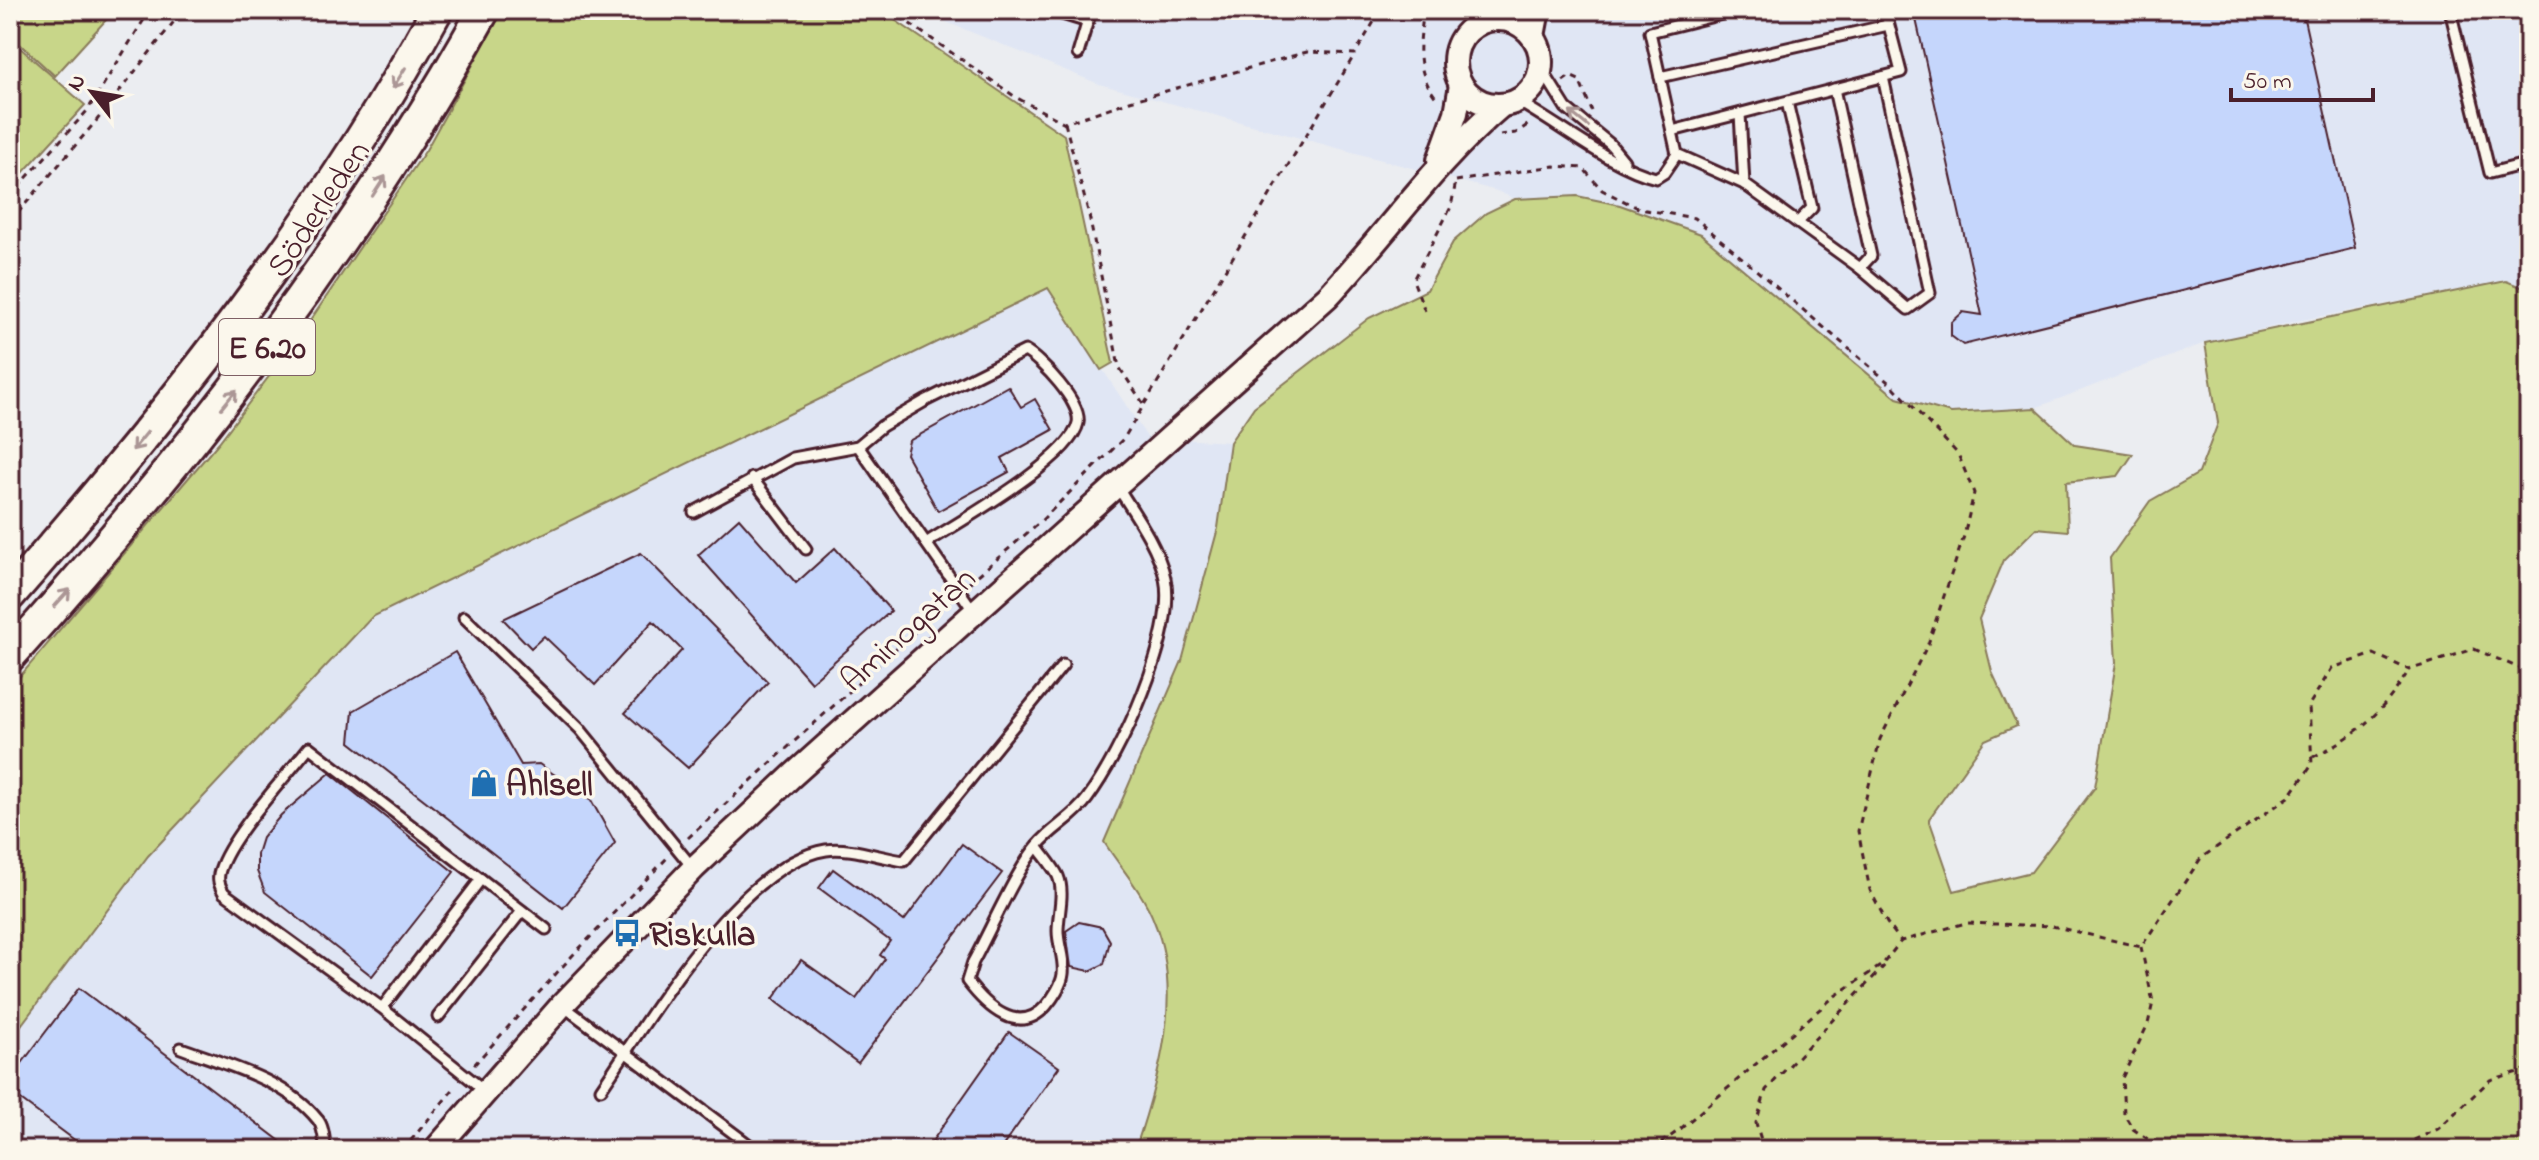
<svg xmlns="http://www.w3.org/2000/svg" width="2539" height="1160" font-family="'Indie Flower',sans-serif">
<rect width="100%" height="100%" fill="#ebedf1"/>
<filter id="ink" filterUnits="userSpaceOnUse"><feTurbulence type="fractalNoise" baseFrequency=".0125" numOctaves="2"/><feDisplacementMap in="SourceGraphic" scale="16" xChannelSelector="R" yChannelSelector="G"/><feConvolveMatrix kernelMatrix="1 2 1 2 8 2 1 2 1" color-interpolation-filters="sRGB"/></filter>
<g filter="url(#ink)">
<g fill="#e0e6f4">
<polygon points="917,10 2529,10 2529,290 2506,281 2297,321 2205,343 2035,408 1951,413 1897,398 1701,234 1620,205 1578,196 1515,199 1497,191 1099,84"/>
<polygon points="1049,288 1147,437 1230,442 1218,528 1182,661 1104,842 1154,920 1170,993 1154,1093 1135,1150 10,1150 10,1040 148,856 372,617"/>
</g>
<g fill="#c8d689" stroke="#897a5a" stroke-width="2">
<polygon points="10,10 115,10 55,76 10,35"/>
<polygon points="503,10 880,10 1064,135 1113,363 1101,370 1048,288 372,617 148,856 10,1040 10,688 219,442 299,337 426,150"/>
<polygon points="10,39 85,105 10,187"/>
<path d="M1577,196L1620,205L1701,234L1897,398L1951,413L2035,408L2075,445L2133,454L2118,476L2066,482L2068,531L2036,528L2004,560L1979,619L1992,672L2017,726L1985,740L1929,819L1954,891L2031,872L2095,787L2116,663L2110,558L2150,501L2199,473L2218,423L2205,343L2506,281L2529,290V1150H1135C1159,1078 1184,994 1154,921C1144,894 1120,867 1104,842L1182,661L1218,528L1230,442L1254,407L1369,318L1427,290L1453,242L1486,213L1515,199Z"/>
</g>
<g fill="#c5d6fc" stroke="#4a1f2b" stroke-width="2">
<polygon points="1914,10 2302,10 2355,248 1963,345 1951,336 1951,323 1963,312 1982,315"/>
<polygon points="1008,386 1021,407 1035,399 1053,430 1002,458 1009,472 938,511 906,454 909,441"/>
<polygon points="739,518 796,583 835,548 891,611 811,682 698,555"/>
<polygon points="641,553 768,682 688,768 625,713 682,650 653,621 595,685 544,636 531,648 503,619"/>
<polygon points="455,652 521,765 539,764 591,800 615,843 563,908 350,742 353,711"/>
<polygon points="330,773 454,872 372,976 265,892 257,871 257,854 262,838 281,815"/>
<polygon points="962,844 1002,873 858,1063 773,999 801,960 856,999 885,959 880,955 890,941 819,888 833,869 904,921"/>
<polygon points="1079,922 1102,927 1110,941 1104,964 1090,971 1071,967 1066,931"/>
<polygon points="79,988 280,1141 273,1150 88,1150 10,1092 10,1079"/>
<polygon points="1009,1032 1059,1067 1000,1150 926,1150"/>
</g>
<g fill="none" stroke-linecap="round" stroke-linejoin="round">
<defs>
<g id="service">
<polyline points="1049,10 1088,22"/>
<polyline points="2450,10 2490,173 2529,163"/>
<polyline points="1078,54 1091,10"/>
<polyline points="1541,68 1566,108 1610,144 1624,161"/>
<polyline points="1660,77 1888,25"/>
<polyline points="1834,89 1871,256 1860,268"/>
<path d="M1517,101C1559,124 1611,167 1656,178L1664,173L1677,154L1650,32L1738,10"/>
<polyline points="1787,102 1812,208 1798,222"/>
<polyline points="1740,114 1744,184"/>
<polyline points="1672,131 1901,72 1885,10"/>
<polyline points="1677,154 1744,184 1860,268 1908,309 1930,293 1883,77"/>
<polyline points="858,446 975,613"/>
<polyline points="752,478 806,549"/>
<path d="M694,512L793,458L858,446L882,426L925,401L1025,351C1041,360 1082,403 1078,423C1071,459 959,522 926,543"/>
<polyline points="464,617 580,729 693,868"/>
<path d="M1037,846C1043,855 1053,866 1058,876C1065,893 1058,913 1058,931C1058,945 1065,960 1063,974C1062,984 1053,998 1046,1006C1018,1037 986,1006 967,981L973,962C990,931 1017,869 1038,845C1052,828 1074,817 1087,799C1121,754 1177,633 1165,578C1158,546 1134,513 1117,486"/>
<polyline points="481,879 546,929"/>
<polyline points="562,1005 756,1150"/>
<path d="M382,1008L481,879L309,747C285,778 231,835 220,870C217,879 219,885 224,893L382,1008L485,1091"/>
<polyline points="438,1017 522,911"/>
<path d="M181,1048C227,1065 286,1080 318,1120C324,1127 324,1141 326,1150"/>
<path d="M601,1089C647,1022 739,864 826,850C848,846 881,858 904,861L1063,665"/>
<polyline points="10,1148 12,1150"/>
</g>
<g id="tertiary">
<circle cx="1498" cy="62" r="43"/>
<polyline points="1533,36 1538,10"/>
<polyline points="1439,160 1456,113 1461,85"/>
<path d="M435,1150L562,1005L694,868L792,776L1328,296C1387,233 1436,161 1502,105"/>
</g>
<g id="trunk">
<path d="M10,595C169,413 321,223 437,10"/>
<path d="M10,656C190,456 353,245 484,10"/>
</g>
</defs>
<use href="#service" stroke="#4a1f2b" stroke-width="15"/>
<use href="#tertiary" stroke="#4a1f2b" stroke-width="28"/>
<use href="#trunk" stroke="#4a1f2b" stroke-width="36"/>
<g stroke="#4a1f2b" stroke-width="3" stroke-dasharray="6 6" stroke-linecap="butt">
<polyline points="890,10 1017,98 1065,123 1130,101 1307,52 1355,54 1381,10"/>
<path d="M1424,10C1419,45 1414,71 1438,100"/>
<polyline points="1563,81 1570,76 1579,80 1592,111"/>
<polyline points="1065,123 1089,215 1119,367 1145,406"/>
<polyline points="1500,135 1516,133 1529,124"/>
<polyline points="1456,181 1554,166 1583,168 1602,190 1640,209 1695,218 1894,387 1958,454 1974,493 1964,536 1928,644 1880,739 1858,831 1870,890 1887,923 1901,941 1966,923 2052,926 2141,947 2201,858 2289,797 2312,765 2309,705 2332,668 2374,654 2409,670 2474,649 2524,670 2529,668"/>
<polyline points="10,196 87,111 150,10"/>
<polyline points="10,222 97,120 183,10"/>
<polyline points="1425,311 1413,280 1451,207 1456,181"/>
<polyline points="969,583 1041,521 1124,438 1355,54"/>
<path d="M2313,757C2357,735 2383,713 2409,670"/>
<polyline points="688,838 949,601"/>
<polyline points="2141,947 2153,1002 2148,1024 2122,1078 2124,1114 2133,1129 2164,1150"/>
<polyline points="474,1065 572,956 668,857"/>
<polyline points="403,1150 456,1086"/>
<polyline points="1651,1150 1678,1131 1835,996 1882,965 1901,941"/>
<polyline points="1764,1150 1756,1123 1766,1090 1888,962"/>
<polyline points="2392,1150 2438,1129 2490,1080 2529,1069"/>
</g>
<use href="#service" stroke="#fbf7ec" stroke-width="9"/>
<use href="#tertiary" stroke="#fbf7ec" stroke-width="22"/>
<use href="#trunk" stroke="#fbf7ec" stroke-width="30"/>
</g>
<defs><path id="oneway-shaft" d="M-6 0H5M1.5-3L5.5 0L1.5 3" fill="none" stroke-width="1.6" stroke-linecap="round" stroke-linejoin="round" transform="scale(2)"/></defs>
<g stroke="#ab9695">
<use href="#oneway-shaft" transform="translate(399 78) rotate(122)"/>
<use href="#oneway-shaft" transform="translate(1579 119) rotate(-141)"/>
<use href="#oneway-shaft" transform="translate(379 186) rotate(-57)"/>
<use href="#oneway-shaft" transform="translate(229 399) rotate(-51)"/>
<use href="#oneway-shaft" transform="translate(140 441) rotate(129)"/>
<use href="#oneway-shaft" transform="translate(62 598) rotate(-48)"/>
</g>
</g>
<defs>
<symbol id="shop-bare" viewBox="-9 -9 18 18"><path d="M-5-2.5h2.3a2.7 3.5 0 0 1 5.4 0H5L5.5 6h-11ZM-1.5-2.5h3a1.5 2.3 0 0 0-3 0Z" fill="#1f6fb2" stroke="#fbf7ec" stroke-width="2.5" paint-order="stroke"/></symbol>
<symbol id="bus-bare" viewBox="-9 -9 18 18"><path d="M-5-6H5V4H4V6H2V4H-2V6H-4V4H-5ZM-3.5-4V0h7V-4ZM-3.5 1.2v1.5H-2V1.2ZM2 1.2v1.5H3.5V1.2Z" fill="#1f6fb2" stroke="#fbf7ec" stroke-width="2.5" paint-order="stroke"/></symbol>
</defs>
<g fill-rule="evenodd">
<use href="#shop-bare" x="464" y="763" width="40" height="40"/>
<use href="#bus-bare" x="607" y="913" width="40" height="40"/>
</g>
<g text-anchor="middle" stroke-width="7" stroke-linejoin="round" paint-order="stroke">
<rect fill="#fbf7ec" stroke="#7f6065" stroke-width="2" x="219" y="319" width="96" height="56" rx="6"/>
<g font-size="32" font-weight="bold" fill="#4a1f2b">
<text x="267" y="358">E 6.20</text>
</g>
<g font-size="34" fill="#4a1f2b" stroke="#fbf7ec">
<text transform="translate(317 208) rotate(-56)" y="12">Söderleden</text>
<text transform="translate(907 628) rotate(-42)" y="12">Aminogatan</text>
</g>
<g font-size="34" font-weight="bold" fill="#4a1f2b" stroke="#fbf7ec" text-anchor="start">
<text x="506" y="795">Ahlsell</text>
<text x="649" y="945">Riskulla</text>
</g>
</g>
<rect width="2539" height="1160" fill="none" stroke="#fbf7ec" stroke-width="40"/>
<rect x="20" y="20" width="2499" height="1120" fill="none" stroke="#4a1f2b" stroke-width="3" filter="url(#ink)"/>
<g transform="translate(92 92) rotate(301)" stroke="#fbf7ec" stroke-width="6" paint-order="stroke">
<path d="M0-6L14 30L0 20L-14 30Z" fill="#4a1f2b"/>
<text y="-12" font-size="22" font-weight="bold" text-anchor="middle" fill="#4a1f2b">N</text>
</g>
<path d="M2231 88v12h142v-12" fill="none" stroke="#4a1f2b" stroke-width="4"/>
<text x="2243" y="88" font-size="24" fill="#4a1f2b" stroke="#fbf7ec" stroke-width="6" paint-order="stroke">50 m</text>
</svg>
